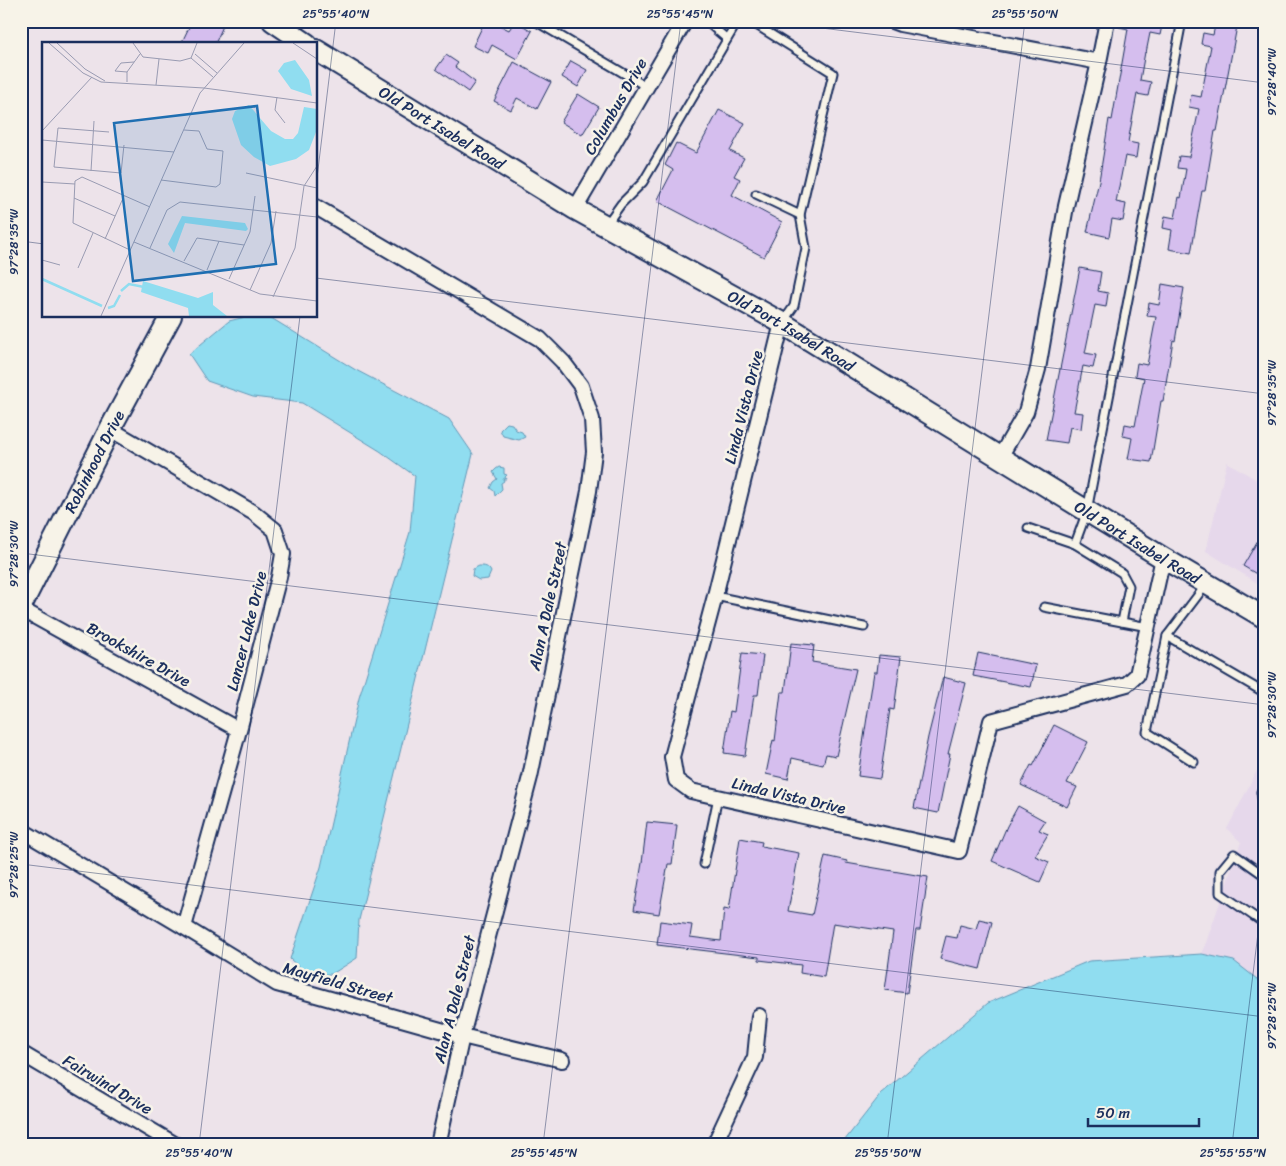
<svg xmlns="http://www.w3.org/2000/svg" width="1286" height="1166" font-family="Sriracha,sans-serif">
<rect width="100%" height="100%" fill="#ede3ea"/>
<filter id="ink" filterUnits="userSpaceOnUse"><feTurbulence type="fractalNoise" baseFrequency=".02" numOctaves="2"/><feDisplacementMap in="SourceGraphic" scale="10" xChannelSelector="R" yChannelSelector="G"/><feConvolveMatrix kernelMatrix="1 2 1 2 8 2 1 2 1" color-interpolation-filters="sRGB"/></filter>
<g filter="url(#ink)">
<g fill="#e6d8eb">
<polygon points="1227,462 1265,485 1265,588 1206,551"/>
<polygon points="1265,755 1265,987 1262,983 1202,954 1241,842 1227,829"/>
</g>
<g fill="#90ddf0" stroke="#6197b6">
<polygon points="249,316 268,316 354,369 449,419 473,454 359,920 357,958 332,974 308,975 290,959 321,867 359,698 410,532 415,476 380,451 302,403 253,397 207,381 189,354 229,321"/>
<polygon points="507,423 512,424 516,430 522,432 525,437 519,440 503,436 500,430"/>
<polygon points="499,467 504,468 504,474 507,475 505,477 506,479 503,479 504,481 501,483 502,489 495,496 494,491 490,488 493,482 497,479 493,472 496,469"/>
<path d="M479,566C485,566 488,566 491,572L488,579L479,580L472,576L473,569Z"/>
<polygon points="1202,954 1234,961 1262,983 1265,987 1265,1142 1262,1145 841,1145 881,1094 988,1003 1089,961"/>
</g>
<g fill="#d5beee" stroke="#1b2f5e">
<polygon points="192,21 214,21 223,26 215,44 181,44"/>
<polygon points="485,21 491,21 509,30 515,21 532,31 517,59 492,45 488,53 473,46"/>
<polygon points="1119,21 1163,21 1160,35 1150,33 1146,53 1145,52 1140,80 1151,82 1148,96 1137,94 1128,142 1138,144 1136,158 1125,156 1116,202 1126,204 1123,221 1112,219 1109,237 1087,232 1099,181 1109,119 1112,120 1128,29 1119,27"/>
<polygon points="1216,21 1238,21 1217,131 1215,131 1205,191 1202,191 1191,253 1169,249 1172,230 1163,228 1165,216 1175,218 1179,197 1181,198 1186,169 1177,168 1179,156 1189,157 1199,109 1189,107 1191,95 1201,97 1211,46 1201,44 1203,33 1213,35"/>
<polygon points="446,55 458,63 455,67 475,82 468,92 436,69"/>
<polygon points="571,61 587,70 578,87 562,77"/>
<polygon points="514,62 551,82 537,109 517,98 511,110 494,101"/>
<polygon points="578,94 599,107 582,135 561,122"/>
<polygon points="719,110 745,123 730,151 744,158 734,176 740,179 732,195 782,222 764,257 657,201 673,170 665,165 676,143 696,153"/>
<polygon points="1080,268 1101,272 1098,291 1108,293 1106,307 1095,305 1085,353 1096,355 1093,368 1083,366 1074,412 1083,413 1081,429 1070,427 1067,443 1046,440"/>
<polygon points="1162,284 1184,288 1175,341 1173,340 1163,401 1161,401 1151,462 1128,459 1132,438 1123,436 1125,424 1135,426 1144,378 1135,376 1137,363 1147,365 1156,317 1147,316 1149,303 1159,305"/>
<polygon points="1265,528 1265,579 1243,566"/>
<polygon points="791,643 814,645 812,662 856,669 836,756 826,754 823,765 792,758 788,779 766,774 773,740 775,741 781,692 785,692"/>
<polygon points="742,653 763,655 758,695 754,695 745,756 724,753 730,711 734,712"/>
<polygon points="978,653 1036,665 1031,687 973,676"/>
<polygon points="879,655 901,657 894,710 890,709 880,779 858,776 874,672 877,672"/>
<polygon points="943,677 966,683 948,754 950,754 938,813 914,808 928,737"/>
<polygon points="1054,725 1088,742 1067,783 1077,787 1067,807 1021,785 1031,765 1033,766"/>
<polygon points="1018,806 1045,821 1039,830 1048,834 1035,856 1049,862 1040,882 992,861 1007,826"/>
<polygon points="647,822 677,825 672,864 668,864 659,914 634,910 642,863"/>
<polygon points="740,838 762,842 761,846 799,853 788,911 812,915 825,856 847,861 846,863 928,877 920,930 916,930 907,993 885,990 893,932 833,923 824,977 800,973 801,965 759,960 759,957 657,945 660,921 692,925 690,937 721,941 724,909 729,910"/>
<polygon points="979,919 992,922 980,969 940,959 946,936 957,938 960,925 976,929"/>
</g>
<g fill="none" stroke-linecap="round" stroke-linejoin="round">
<defs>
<g id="lane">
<polyline points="535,21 647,87"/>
<polyline points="706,21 727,39"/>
<polyline points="750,21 833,73 800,215"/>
<polyline points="756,194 800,215 806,248 794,306 783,322"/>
<polyline points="606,225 621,204 643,182 738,21"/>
<polyline points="1028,528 1075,544 1122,573 1129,586 1122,622"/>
<polyline points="1075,544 1087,511 1182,21"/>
<polyline points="715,596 864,627"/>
<polyline points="1044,607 1148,627"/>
<polyline points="1167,636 1265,693"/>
<polyline points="1194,762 1147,732 1167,636 1205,586"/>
<polyline points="1265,785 1261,792 1265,814"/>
<polyline points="704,864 718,797"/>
<polyline points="1265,876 1234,854 1220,871 1220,893 1265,924"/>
</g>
<g id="street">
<polyline points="892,21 900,24 1099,62"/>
<polyline points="316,207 540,339 563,362 581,386 592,419 594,452 589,491 530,777 462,1036 438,1145"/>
<polyline points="575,209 685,21"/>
<polyline points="782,323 715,596 672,757 676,780 691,791 959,851 991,721 1127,684 1137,675 1163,558"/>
<polyline points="110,429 254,513 275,530 283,554 279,577 239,730 184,927"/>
<polyline points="1000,457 1026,412 1038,369 1066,206 1099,62 1107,21"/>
<polyline points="21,609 239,730"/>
<polyline points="21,830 184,927 277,984 462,1036 562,1060"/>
<polyline points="21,1053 176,1145"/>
<polyline points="714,1145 755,1057 759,1016"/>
</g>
<g id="secondary">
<polyline points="273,21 307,44"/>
<path id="s1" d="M316,50L575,209L782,323L1163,558L1265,618"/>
<path id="s2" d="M21,606L110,429L171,316"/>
</g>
</defs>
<use href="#lane" stroke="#1b2f5e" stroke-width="11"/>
<use href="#street" stroke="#1b2f5e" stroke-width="18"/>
<use href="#secondary" stroke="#1b2f5e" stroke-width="24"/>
<use href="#lane" stroke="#f7f3e8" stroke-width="7"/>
<use href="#street" stroke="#f7f3e8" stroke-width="14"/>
<use href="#secondary" stroke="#f7f3e8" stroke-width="20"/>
</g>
</g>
<path fill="none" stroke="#1b2f5e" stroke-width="1" stroke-opacity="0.45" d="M765,21L1265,83M316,186L336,21M21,241L44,244M316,278L1265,394M21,553L1265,705M21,864L1265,1017M199,1145L300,316M543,1145L681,21M887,1145L1025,21M1232,1145L1265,876"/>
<g text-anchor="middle" stroke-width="5" stroke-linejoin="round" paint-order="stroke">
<g font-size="16" fill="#1b2f5e" stroke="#f7f3e8">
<text transform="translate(615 106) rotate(-60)" y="6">Columbus Drive</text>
<text dy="6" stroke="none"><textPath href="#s1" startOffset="148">Old Port Isabel Road</textPath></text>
<text dy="6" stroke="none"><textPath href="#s1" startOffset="552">Old Port Isabel Road</textPath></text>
<text transform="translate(743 407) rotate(-76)" y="6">Linda Vista Drive</text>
<text dy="6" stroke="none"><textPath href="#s2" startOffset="162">Robinhood Drive</textPath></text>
<text dy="6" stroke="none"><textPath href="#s1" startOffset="958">Old Port Isabel Road</textPath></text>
<text transform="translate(547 606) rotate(-78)" y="6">Alan A Dale Street</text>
<text transform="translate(246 631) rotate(-76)" y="6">Lancer Lake Drive</text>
<text transform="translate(139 654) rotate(29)" y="6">Brookshire Drive</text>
<text transform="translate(789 795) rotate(13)" y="6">Linda Vista Drive</text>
<text transform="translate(338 982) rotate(16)" y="6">Mayfield Street</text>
<text transform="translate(454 999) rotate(-76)" y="6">Alan A Dale Street</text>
<text transform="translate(108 1084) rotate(31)" y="6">Fairwind Drive</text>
</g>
</g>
<g transform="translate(42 42)">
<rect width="275" height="275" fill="#ede3ea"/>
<path d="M253,18L267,38L270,54L249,47L236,29L242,21ZM207,63L229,89L243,97H251L256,91L262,65L275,67L274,90L267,108L254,117L228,124L212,115L199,103L190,77L193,69ZM140,174L203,181L206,187L204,189L143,181L132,211L126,202ZM101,239L156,256L171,250V263L185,274H147L146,266L99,250Z" fill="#90ddf0"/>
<path fill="none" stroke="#90ddf0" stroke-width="2.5" d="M0,237L60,264M79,249L87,242L102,245M66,266L72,264L78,253"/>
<path fill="none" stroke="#999bb2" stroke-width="1" d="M7,1L41,31L59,40L162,46L275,61M15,1L43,27L63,39M91,1L101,15L138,19L149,16L155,1M251,1L275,17M153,12L175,31M149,16L171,35M85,30L73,29L79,21L92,20M85,40V30L98,12M114,43L117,17M235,55L233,68L243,81M0,89L50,35M67,90L16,86L12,125L79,131L82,103M0,98L132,110M49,129L52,79M204,131L275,146M119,138L174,145L178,142L181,109L165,107L157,89L142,88M0,140L33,142M32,156L73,174M63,197L82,154M92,200L218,252L275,259M108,206L125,168L138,160L275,175M88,208L31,181L33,139L40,135L108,165M0,218L18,223M142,219L155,196L202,203M36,226L51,191M165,228L177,199M187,237L208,190L213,154M0,242V274M208,248L229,201L234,169M231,255L253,206L262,144L275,124M59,274L158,51L202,1"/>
<path fill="#1f6fb2" fill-opacity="0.15" stroke="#1f6fb2" stroke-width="2.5" d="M215,64L234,222L91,239L72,81Z"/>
<rect width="275" height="275" fill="none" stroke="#1b2f5e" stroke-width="2.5"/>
</g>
<rect width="1286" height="1166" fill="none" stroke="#f7f3e8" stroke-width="55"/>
<path d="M1088 1118v8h111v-8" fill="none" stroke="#1b2f5e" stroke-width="2.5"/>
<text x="1096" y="1118" font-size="15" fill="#1b2f5e" stroke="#f7f3e8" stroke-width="4" paint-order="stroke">50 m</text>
<rect x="28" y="28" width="1230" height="1110" fill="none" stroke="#1b2f5e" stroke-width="2"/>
<g font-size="12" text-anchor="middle" fill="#1b2f5e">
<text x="336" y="18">25°55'40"N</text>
<text x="680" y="18">25°55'45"N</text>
<text x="1025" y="18">25°55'50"N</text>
<text transform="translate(1272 82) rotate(-90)" y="4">97°28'40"W</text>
<text transform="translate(14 242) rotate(-90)" y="4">97°28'35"W</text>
<text transform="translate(1272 393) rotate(-90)" y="4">97°28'35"W</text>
<text transform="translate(14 554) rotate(-90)" y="4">97°28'30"W</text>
<text transform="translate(1272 705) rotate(-90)" y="4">97°28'30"W</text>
<text transform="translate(14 865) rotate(-90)" y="4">97°28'25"W</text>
<text transform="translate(1272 1016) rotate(-90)" y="4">97°28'25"W</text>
<text x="199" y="1157">25°55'40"N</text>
<text x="544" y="1157">25°55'45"N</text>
<text x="888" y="1157">25°55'50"N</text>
<text x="1233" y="1157">25°55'55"N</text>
</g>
</svg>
